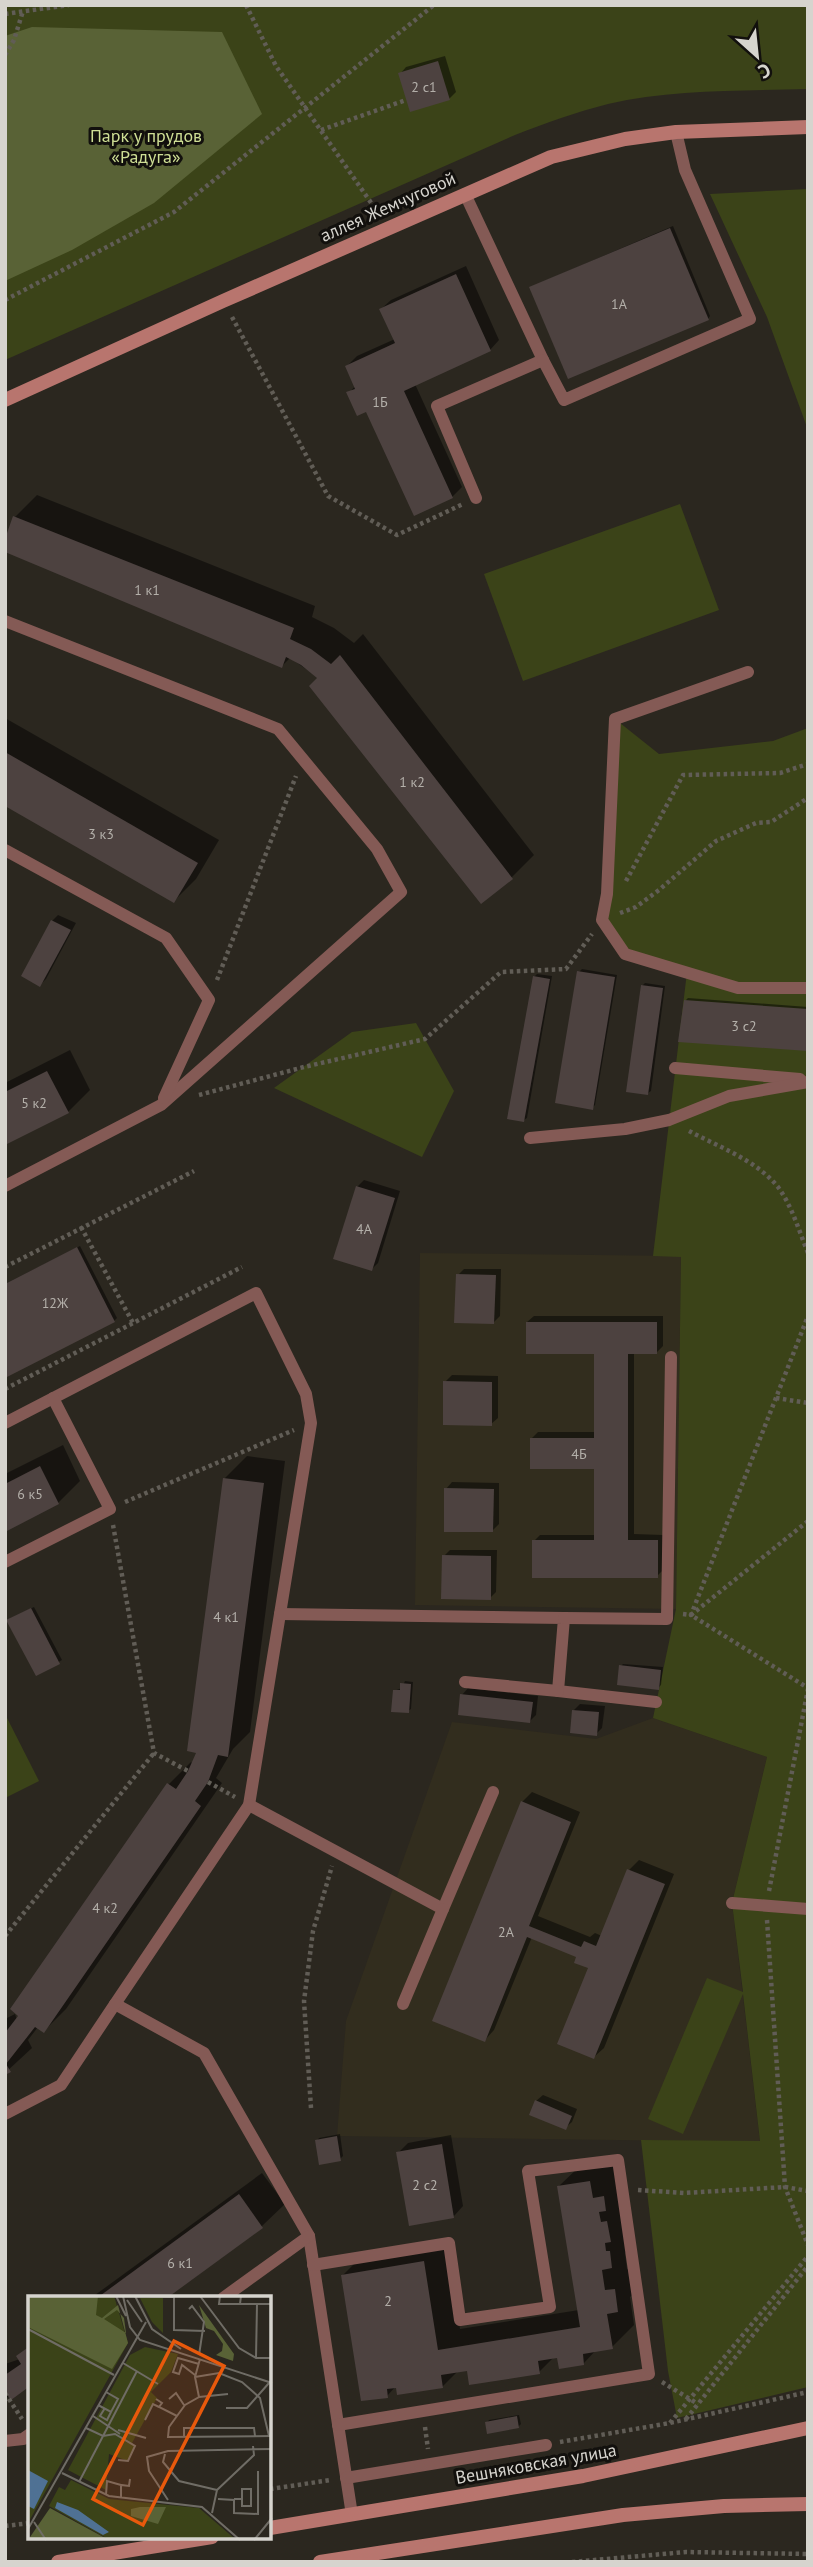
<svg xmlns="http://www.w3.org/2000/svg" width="813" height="2567" font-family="'PT Sans',sans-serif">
<rect width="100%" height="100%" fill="#2b271f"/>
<g fill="#322d1e">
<polygon points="420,1253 681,1256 676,1609 415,1605"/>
<polygon points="653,1718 767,1757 732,1903 760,2142 337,2136 346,2021 452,1722 596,1739"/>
</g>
<g fill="#3b4318">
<path d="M5,5H808V89C742,91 672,89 608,104C576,112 546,123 515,135L5,360Z"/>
<polygon points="808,189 808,430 767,317 710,194"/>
<polygon points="680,504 719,610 523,681 484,574"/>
<polygon points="615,719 659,754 773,741 808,728 808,2387 677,2418 668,2371 641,2140 760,2141 743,1994 683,2134 648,2119 707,1978 743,1992 732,1903 767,1757 653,1718 676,1609 681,1257 653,1256 687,972 625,954 602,920"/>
<polygon points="416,1023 454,1091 422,1157 274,1088 352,1032"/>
<polygon points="5,1714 39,1781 5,1798"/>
</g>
<polygon fill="#596236" points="32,27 222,32 262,114 154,203 72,250 5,281 5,36"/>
<g fill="#0007">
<polygon points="445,56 456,92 449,99 400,74 406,67"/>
<polygon points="673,226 710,316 708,319 531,287"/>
<polygon points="466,266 499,340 490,350 415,384 462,487 452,497 349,393 356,385 347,366 357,356 395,339 381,309 391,300"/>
<polygon points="37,495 315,606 312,617 334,628 354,643 363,634 534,855 512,877 482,901 319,678 290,658 282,666 15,517"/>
<polygon points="5,718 219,840 196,879 174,901 5,804"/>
<polygon points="58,915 76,923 46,979 40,985 52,921"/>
<polygon points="582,969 617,975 595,1105 592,1108 579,972"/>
<polygon points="537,974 552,976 527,1118 524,1120 534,977"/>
<polygon points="645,983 665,986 651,1091 648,1093 642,986"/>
<polygon points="688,998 808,1007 808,1049 685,1001"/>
<polygon points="70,1050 90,1090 68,1112 5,1143 5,1083"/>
<polygon points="364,1180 400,1191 378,1263 372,1269 357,1187"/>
<polygon points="80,1246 117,1318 114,1321 5,1284"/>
<polygon points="464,1269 501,1269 500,1316 494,1322 458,1275"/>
<polygon points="534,1316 663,1316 663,1346 657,1352 634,1352 634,1534 663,1535 663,1570 657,1576 534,1541 540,1535 596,1535 596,1468 532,1438 538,1432 596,1432 596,1352 527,1322"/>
<polygon points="452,1375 498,1376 498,1418 491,1424 445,1382"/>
<polygon points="63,1445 80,1481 58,1503 5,1530 5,1474"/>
<polygon points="247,1456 285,1461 250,1732 233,1749 216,1778 222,1783 66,2009 44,2031 38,2027 28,2040 32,2048 5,2073 5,2019 15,2014 17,2020 21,2016 12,2009 169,1784 191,1762 193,1764 199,1751 225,1478"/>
<polygon points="452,1482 499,1483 499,1524 492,1531 446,1489"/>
<polygon points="450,1550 497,1550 496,1592 490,1598 444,1556"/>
<polygon points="34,1607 62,1660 37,1674 11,1618"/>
<polygon points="623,1664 663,1667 661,1685 658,1688 621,1666"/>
<polygon points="405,1681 413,1682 411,1709 408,1711 394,1691 402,1688"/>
<polygon points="468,1688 538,1696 536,1715 530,1721 462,1695"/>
<polygon points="580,1704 605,1706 602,1728 596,1734 574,1710"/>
<polygon points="532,1792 580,1812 538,1916 590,1937 595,1933 602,1936 629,1870 639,1860 674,1874 604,2048 594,2057 590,1967 579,1956 532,1937 494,2030 485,2040 522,1802"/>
<polygon points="543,2095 577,2109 572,2122 565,2128 536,2101"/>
<polygon points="340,2134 343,2156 340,2159 317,2141 319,2138"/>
<polygon points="451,2135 463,2206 454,2216 398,2153 408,2143"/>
<polygon points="612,2159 634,2244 625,2253 627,2269 636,2267 640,2288 630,2297 634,2325 612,2347 597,2349 584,2363 554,2357 539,2372 469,2369 458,2371 442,2387 397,2385 387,2396 343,2275 365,2253 446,2240 460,2329 579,2310 559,2186 582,2164"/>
<polygon points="262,2173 285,2204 262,2226 164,2298 91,2298"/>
<polygon points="30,2345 30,2384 5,2399 5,2364 20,2359 18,2357"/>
<polygon points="519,2415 521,2424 518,2427 487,2423 489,2420"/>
</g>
<g fill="#4d4240">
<polygon points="438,61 450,100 410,112 398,73"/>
<polygon points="670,228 709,320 568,379 529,287"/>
<polygon points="456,274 491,351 404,391 453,498 414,516 366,412 357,416 346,392 355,389 345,366 395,343 379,309"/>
<polygon points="13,516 294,628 290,639 311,649 331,664 340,655 513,879 481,904 309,686 317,678 301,665 286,657 282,668 5,552 5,539"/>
<polygon points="5,752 198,863 174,903 5,806"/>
<polygon points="51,920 71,930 40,987 21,976"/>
<polygon points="577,971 615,977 593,1110 555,1103"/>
<polygon points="533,976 550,979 524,1122 507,1119"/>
<polygon points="641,985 663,988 648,1095 626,1092"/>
<polygon points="684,1000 808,1009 808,1051 678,1042"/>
<polygon points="47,1071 69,1113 5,1145 5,1092"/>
<polygon points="356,1186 395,1198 372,1271 333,1259"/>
<polygon points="77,1247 115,1322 5,1378 5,1284"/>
<polygon points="456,1274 496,1275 494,1324 454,1323"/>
<polygon points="526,1322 657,1322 657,1354 628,1354 628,1540 658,1540 658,1578 532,1578 532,1540 594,1540 594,1469 530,1469 530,1438 594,1438 594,1354 526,1354"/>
<polygon points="443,1381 492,1382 492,1426 443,1425"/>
<polygon points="40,1466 59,1504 5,1532 5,1484"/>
<polygon points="223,1478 264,1483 228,1757 218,1755 208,1782 195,1801 201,1806 44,2033 35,2027 6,2064 11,2072 5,2075 5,2033 18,2016 10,2009 167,1783 176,1789 188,1771 196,1753 187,1751"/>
<polygon points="444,1488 494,1489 493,1532 444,1532"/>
<polygon points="442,1555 491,1556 491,1600 441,1599"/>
<polygon points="31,1608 60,1664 36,1676 6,1620"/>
<polygon points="619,1665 661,1670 659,1690 617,1685"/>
<polygon points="400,1683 411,1684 409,1713 391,1712 393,1690 400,1690"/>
<polygon points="460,1694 533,1702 530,1723 458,1715"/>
<polygon points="572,1710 599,1712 597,1736 570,1733"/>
<polygon points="521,1801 571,1822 529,1926 581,1947 584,1941 596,1946 627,1869 665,1884 594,2059 557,2044 588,1968 574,1963 576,1957 527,1937 485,2042 432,2021"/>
<polygon points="535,2100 572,2116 566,2130 529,2115"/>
<polygon points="337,2136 341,2161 319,2165 315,2140"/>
<polygon points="442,2144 454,2218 409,2226 396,2152"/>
<polygon points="590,2181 593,2198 604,2196 606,2211 599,2212 601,2222 607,2221 611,2242 605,2243 606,2251 610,2251 612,2268 602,2270 605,2290 615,2289 618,2312 607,2314 613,2349 583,2354 584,2365 559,2369 557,2358 538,2361 540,2374 469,2385 467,2371 441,2375 443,2388 397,2395 396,2388 387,2389 388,2398 361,2401 341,2275 424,2261 438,2350 580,2327 557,2186"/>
<polygon points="239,2194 263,2228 167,2298 97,2298"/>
<polygon points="30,2346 30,2386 11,2400 5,2392 5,2375 21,2364 16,2356"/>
<polygon points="517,2416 519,2428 487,2434 485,2422"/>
</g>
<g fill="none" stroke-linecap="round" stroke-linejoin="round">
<g stroke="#615d56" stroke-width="4.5" stroke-dasharray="3.5 3.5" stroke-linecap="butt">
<polyline points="246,5 276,66 374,207"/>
<polyline points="5,14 69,5"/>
<polyline points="5,55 14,40 23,11"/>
<polyline points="321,130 406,100"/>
<polyline points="5,300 174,212 434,5"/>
<polyline points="232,317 328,496 397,535 463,504"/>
<polyline points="626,881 683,775 780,773 808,764"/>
<polyline points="620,913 636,907 659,890 716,841 756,823 771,822 808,798"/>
<polyline points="217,980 296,776"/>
<polyline points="199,1095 304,1067 425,1039 501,972 566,969 592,934"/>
<path d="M689,1131C719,1147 756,1160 778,1187C792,1206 799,1231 808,1253"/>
<polyline points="81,1227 133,1323"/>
<polyline points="5,1267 194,1171"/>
<polyline points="5,1389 242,1267"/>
<polyline points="776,1398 808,1403"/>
<polyline points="125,1502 294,1430"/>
<polyline points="808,1521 691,1615 808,1688"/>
<polyline points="113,1525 154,1753 188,1771"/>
<polyline points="683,1614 691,1615 808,1316"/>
<polyline points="208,1782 235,1797"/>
<polyline points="769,1891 808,1689"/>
<polyline points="767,1920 785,2187 808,2245"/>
<polyline points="5,1936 154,1753"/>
<polyline points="311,2108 304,2001 313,1931 332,1866"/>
<polyline points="638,2190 684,2193 785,2187 808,2191"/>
<polyline points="662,2382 698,2404"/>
<polyline points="5,2393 22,2419"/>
<polyline points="686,2419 808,2266"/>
<polyline points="670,2423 808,2256"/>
<polyline points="425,2427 428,2449"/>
<polyline points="560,2442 670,2423 808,2392"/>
<polyline points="270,2489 331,2480"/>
<polyline points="5,2526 30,2523"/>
<polyline points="572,2562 686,2552 808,2554"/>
</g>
<g stroke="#845a55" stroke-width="12">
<polyline points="465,194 543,360 437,406 476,498"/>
<polyline points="543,360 564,400 750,319 685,170 676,132"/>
<polyline points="5,621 278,729 377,849 401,892 161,1105 5,1186"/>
<polyline points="748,672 615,719 607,894 602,920 625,954 738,988 808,988"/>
<polyline points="5,850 166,938 209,1000 164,1098"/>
<polyline points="675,1068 800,1079"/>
<polyline points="530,1138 625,1129 669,1120 729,1096 808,1082"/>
<polyline points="5,1423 256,1293 306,1394 311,1423 249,1805 115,2004 204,2053 309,2236 352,2515"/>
<polyline points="5,1562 110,1509 53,1398"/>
<polyline points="280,1614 564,1618 558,1691 656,1702"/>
<polyline points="564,1618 667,1619 671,1357"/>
<polyline points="465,1682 558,1691"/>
<polyline points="249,1805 443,1909 493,1792"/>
<polyline points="732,1903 808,1909"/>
<polyline points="403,2004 443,1909"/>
<polyline points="5,2114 61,2085 115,2004"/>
<polyline points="313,2265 449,2243 460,2320 550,2307 528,2171 618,2160 649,2374 338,2425"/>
<polyline points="223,2298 309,2236"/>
<polyline points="5,2441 23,2439 30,2434"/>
<polyline points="346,2478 546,2445"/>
</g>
<g stroke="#b8756e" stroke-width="14">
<polyline points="5,400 223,301 551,157 625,139 676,132 808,127"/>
<polyline points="270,2528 583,2476 808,2428"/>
<polyline points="58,2562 212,2537"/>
<polyline points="320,2562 623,2515 724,2506 808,2504"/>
</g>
</g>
<g text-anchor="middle" stroke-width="6" stroke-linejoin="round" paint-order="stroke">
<g font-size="14" fill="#b4b0aa">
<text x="424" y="92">2 с1</text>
<text x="619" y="309">1А</text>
<text x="380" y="407">1Б</text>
<text x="147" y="595">1 к1</text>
<text x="412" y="787">1 к2</text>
<text x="101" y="839">3 к3</text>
<text x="744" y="1031">3 с2</text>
<text x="34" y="1108">5 к2</text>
<text x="364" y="1234">4А</text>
<text x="55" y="1308">12Ж</text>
<text x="579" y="1459">4Б</text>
<text x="30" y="1499">6 к5</text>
<text x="226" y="1622">4 к1</text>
<text x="105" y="1913">4 к2</text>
<text x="506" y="1937">2А</text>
<text x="425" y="2190">2 с2</text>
<text x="180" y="2268">6 к1</text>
<text x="388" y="2306">2</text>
</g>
<g font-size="18" fill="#cfdf95" stroke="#12100d">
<text x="146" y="142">Парк у прудов<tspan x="146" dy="21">«Радуга»</tspan></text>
</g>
<g font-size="18" fill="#d6d4ce" stroke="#12100d">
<text transform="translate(388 207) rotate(-24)" y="6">аллея Жемчуговой</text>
<text transform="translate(536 2464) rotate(-10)" y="6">Вешняковская улица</text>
</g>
</g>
<g transform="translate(28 2296)">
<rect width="243" height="243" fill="#2b271f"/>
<path d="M0,0H86L100,47L0,227ZM112,2H135V37L124,26ZM117,51L150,58L143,76L123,96L129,102L104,147L107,150L100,165L81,158L78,194L40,174L102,59ZM43,184L81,203L171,212L207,243H80L21,210L31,191L37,194Z" fill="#3b4318"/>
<path d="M0,0H70L68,19L74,22L90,9L100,47L84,73L0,31ZM89,14L96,22L98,37L76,23ZM171,9L206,58L205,65L188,59L194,55L195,48L186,35L178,32ZM138,211L130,228L103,220V213L112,211ZM22,212L79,243L0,244Z" fill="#596236" fill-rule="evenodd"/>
<path d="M0,174L20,185L6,213L0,210ZM29,206L50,214L81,236L75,239L27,212Z" fill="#4f7194"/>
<path fill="none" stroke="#6f6c65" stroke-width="2" d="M88,0L98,20M95,0L102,31L112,44L244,87M107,0L146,1V34L177,35M107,0L124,33L153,53M172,0L211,52L228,62H244M192,0L191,8H212M213,0L212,8H229M99,4L114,26M161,13L164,10L176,26L171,59M0,33L86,79M228,62L229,8H244M172,63L167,81L171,101L157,109L141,131L140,141L244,140M95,67L130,88M167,79L154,69L151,78L145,76L150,62L171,68M167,81L191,77L214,86L232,102L241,140M171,101L200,98M128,103L134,107L131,111L149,120M141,103L148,97L156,109M70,109L83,116L90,103L78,96M77,112L72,120L79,124L83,116M198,112H219L241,87M65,120L92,138M117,124L125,108L131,111M58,132L75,140L87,138L107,150L100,165L90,164M90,134L118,142M156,141V132H226L227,140M137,158L135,166L151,185L189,194L184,217M34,177L81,200L174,211L212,244M51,186L109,75M189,194L226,159L225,150M78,199L79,185L93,189M93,202V189L101,190L102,183M190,203L206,204V217L230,218V175M206,203H214V193H223V210H214V203M140,204L121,175L119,161L140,155L244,153M6,226L18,244M0,233L118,26M226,244L244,222"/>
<path fill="#e8590c" fill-opacity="0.15" stroke="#e8590c" stroke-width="3.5" d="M146,45L196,70L115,229L65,203Z"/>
<rect width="243" height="243" fill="none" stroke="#d6d4ce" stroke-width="3.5"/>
</g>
<rect width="813" height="2567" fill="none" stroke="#d6d4ce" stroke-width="14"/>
<g transform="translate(757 56) rotate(153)" stroke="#12100d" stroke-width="5" paint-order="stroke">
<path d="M0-5L12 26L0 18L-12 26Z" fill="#d6d4ce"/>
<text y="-10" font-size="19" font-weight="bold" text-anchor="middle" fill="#d6d4ce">С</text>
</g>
</svg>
